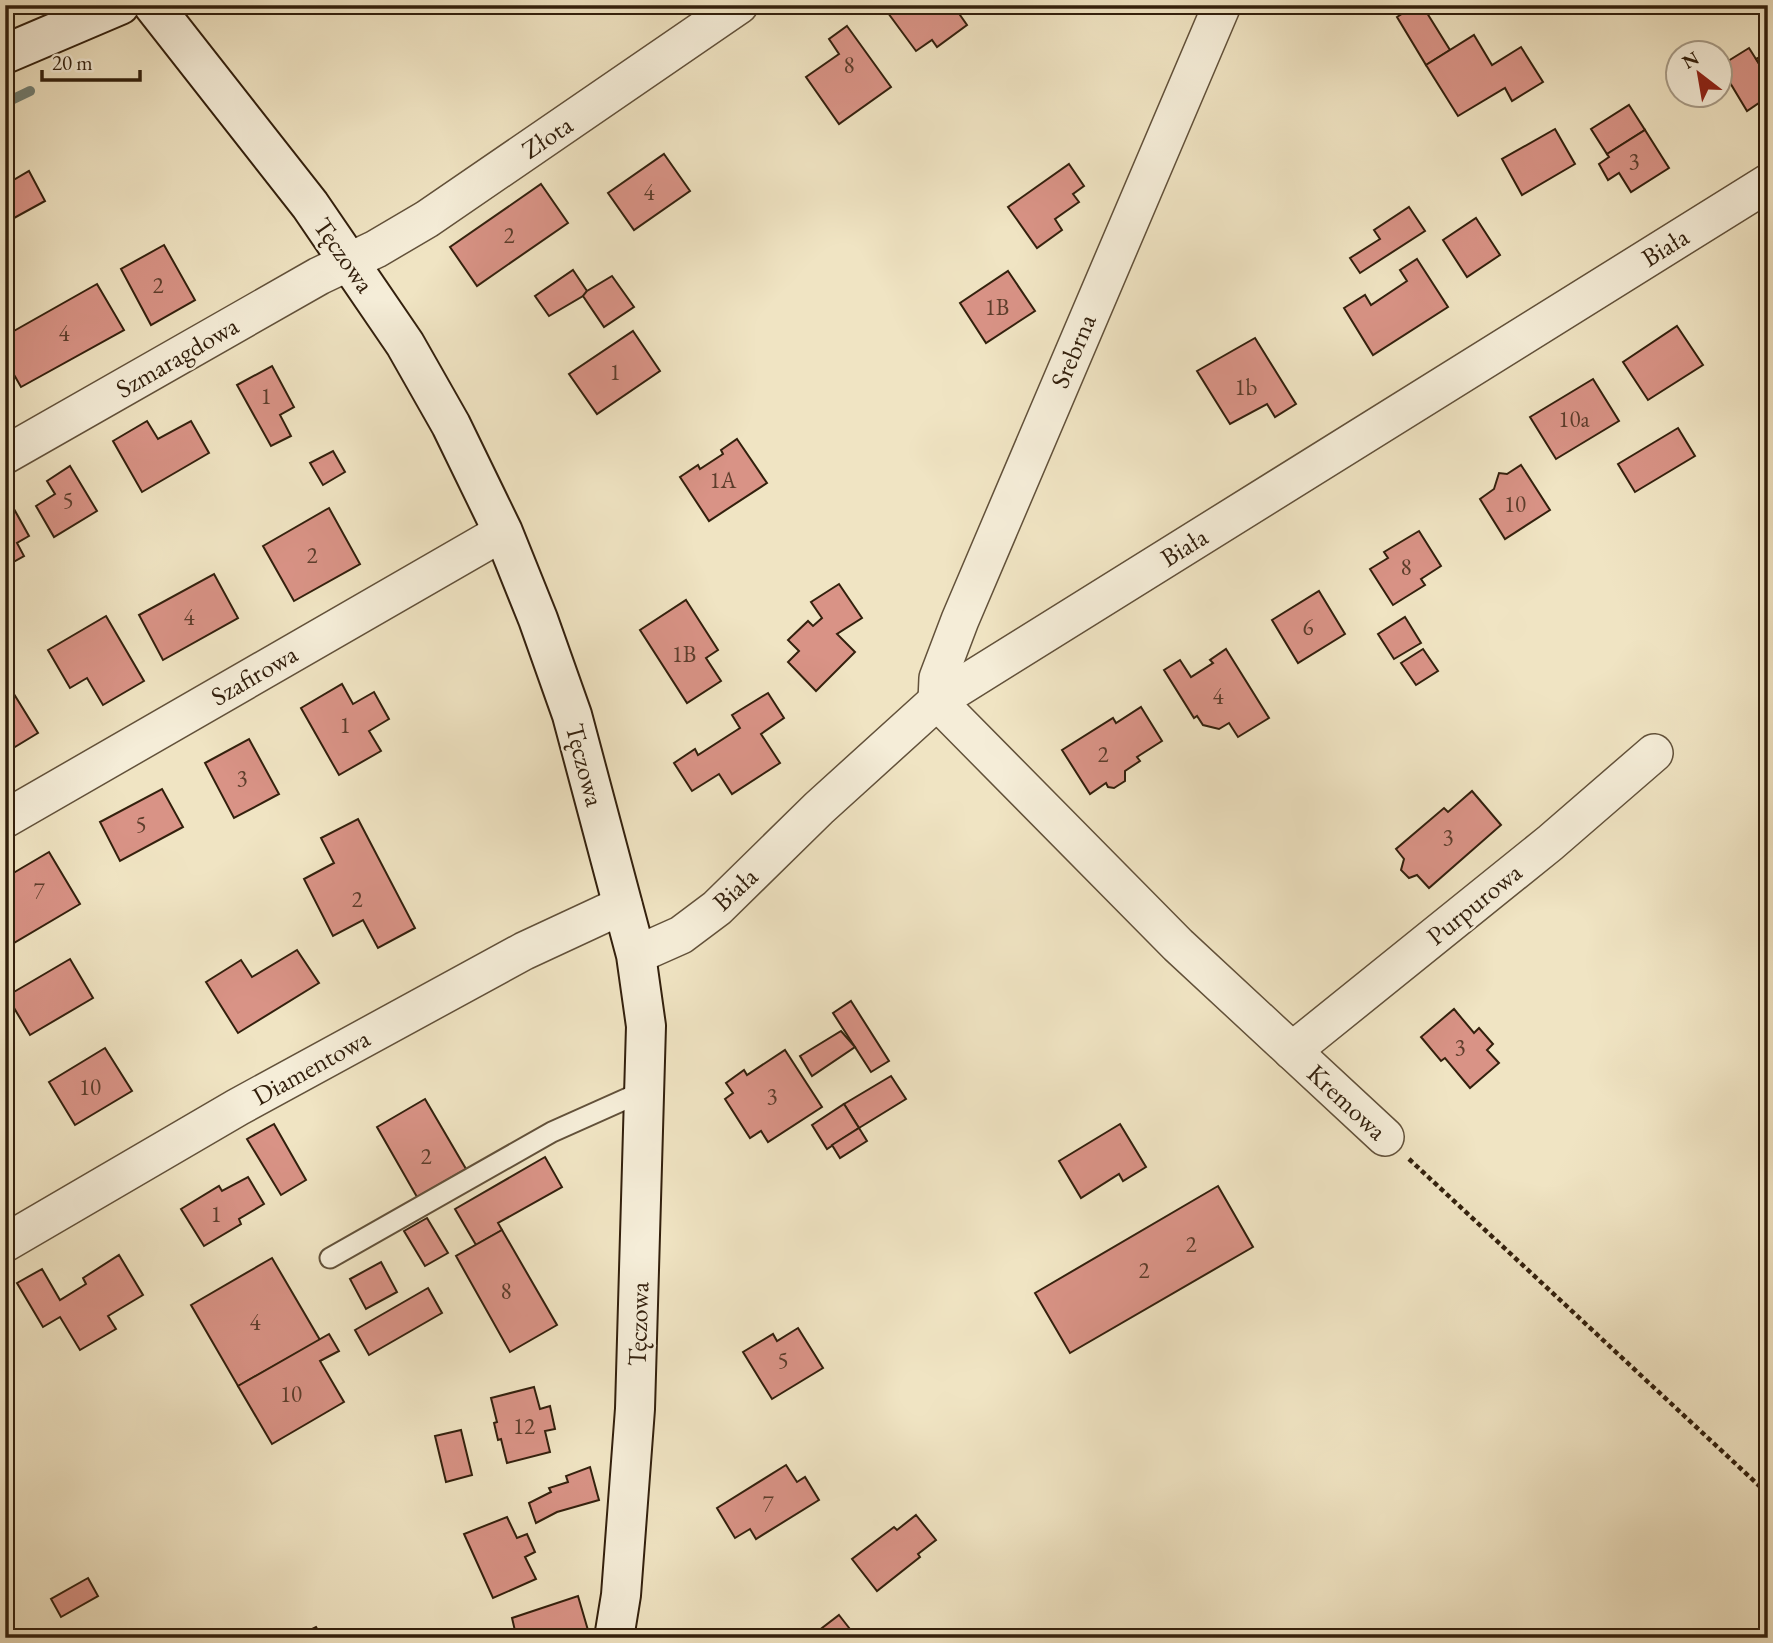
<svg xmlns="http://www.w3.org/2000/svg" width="1773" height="1643" font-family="'EB Garamond',serif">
<rect width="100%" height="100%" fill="#f0e4c3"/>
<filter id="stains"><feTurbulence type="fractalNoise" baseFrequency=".00286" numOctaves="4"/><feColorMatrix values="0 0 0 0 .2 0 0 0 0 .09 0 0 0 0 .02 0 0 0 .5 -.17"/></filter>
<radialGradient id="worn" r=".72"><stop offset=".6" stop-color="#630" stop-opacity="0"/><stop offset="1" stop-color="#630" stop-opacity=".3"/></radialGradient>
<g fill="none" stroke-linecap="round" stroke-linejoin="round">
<polyline stroke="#717f74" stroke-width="10" points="5,103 30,91"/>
</g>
<g fill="#d99386" stroke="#33200d" stroke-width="2">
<polygon points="898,5 953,5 967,25 937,47 932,40 916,51 888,13"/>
<polygon points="1416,5 1422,5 1450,50 1426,65 1397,17"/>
<polygon points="847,26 891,87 839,124 806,77 839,54 829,39"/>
<polygon points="1474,35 1492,65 1521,47 1543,82 1512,101 1505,88 1458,116 1426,65"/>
<polygon points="1749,48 1768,78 1768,106 1763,109 1759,103 1747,111 1720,66"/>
<polygon points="1768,53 1768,78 1756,59"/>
<polygon points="1629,105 1645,130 1607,154 1591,129"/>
<polygon points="1555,129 1575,164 1522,195 1502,159"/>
<polygon points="1645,130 1669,168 1631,192 1619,173 1608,180 1599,164 1609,157 1607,154"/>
<polygon points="664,154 690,191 634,230 608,193"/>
<polygon points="1069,164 1084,186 1073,194 1079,202 1055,219 1062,230 1037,248 1008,207"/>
<polygon points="29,171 45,201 5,223 5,185"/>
<polygon points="541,184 568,223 477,286 450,247"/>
<polygon points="1409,207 1425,231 1360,273 1350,258 1380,239 1374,230"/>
<polygon points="1476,218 1500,255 1467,277 1443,240"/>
<polygon points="164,245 195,300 151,325 121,269"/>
<polygon points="1417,259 1448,307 1373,355 1344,308 1365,295 1371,305 1407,281 1400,270"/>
<polygon points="573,270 587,291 583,296 549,316 535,296"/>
<polygon points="1008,271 1035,311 986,343 960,303"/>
<polygon points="612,276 634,307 604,327 583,296 587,291"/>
<polygon points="97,284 124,330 21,387 5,359 5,336"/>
<polygon points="1677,326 1703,365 1648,400 1623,362"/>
<polygon points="633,331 660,371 597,414 569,374"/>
<polygon points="1255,338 1296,404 1275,417 1267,404 1230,424 1197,371"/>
<polygon points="272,366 294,407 280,415 291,436 271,446 237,385"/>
<polygon points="1593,379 1619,421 1556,459 1530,417"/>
<polygon points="147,421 158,439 191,421 209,453 142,492 113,441"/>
<polygon points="1678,428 1695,456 1635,492 1618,464"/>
<polygon points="737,439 767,483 709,521 680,477 698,465 700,469 723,454 721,450"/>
<polygon points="333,451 345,472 323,485 310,463"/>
<polygon points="1521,465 1550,510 1505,539 1480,499 1494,489 1499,473 1507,474"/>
<polygon points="70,466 97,511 54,537 36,506 55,494 47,481"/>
<polygon points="329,508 360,564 294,601 263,546"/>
<polygon points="14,509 29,536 17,543 24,556 8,565 5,560 5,514"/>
<polygon points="1419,531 1441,566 1421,579 1425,585 1393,605 1370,569 1388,558 1384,552"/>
<polygon points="214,574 238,618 163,660 139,615"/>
<polygon points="839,584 862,618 837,634 855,652 816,691 788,662 799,651 788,640 808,621 813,626 822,618 811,602"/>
<polygon points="1319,591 1345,634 1298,663 1272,620"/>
<polygon points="686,600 718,650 706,658 721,681 687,703 640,630"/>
<polygon points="106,616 144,681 103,705 87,678 70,688 48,650"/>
<polygon points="1405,617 1421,643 1394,659 1378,634"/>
<polygon points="1226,649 1269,718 1238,737 1229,723 1219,729 1203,725 1197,716 1194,718 1164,670 1180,660 1191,677 1213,663 1210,660"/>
<polygon points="1423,649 1438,671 1416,685 1401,663"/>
<polygon points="342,684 353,704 374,692 389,719 369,731 381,751 339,775 301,708"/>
<polygon points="9,686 38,733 5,753 5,688"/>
<polygon points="768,693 784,718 761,734 780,763 732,794 719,774 692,791 674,763 695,749 698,755 740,728 732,715"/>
<polygon points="1141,707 1162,741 1137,757 1140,761 1125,771 1125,781 1114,788 1108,787 1106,783 1090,794 1062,750 1113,718 1116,723"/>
<polygon points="249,739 279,794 234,818 205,763"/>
<polygon points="162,789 183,827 120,861 100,822"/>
<polygon points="1472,791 1501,825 1429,888 1417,875 1409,878 1401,870 1404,859 1396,849 1444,808 1448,812"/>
<polygon points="358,819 415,928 378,948 363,920 333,936 304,879 334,863 321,838"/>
<polygon points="49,852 80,904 7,947 5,943 5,878"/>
<polygon points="297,950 319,983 238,1033 206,982 241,960 252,977"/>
<polygon points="70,959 93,998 30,1035 7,996"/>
<polygon points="851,1001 889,1061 871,1072 833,1013"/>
<polygon points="1454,1009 1474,1033 1479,1028 1493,1044 1487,1050 1499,1063 1470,1088 1445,1058 1441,1061 1421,1037"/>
<polygon points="841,1031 855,1047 812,1076 800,1056"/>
<polygon points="105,1048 132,1091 75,1125 49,1082"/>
<polygon points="785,1050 822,1107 768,1142 761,1131 750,1138 725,1099 733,1093 726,1083 744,1070 747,1075"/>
<polygon points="891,1076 906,1099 859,1128 844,1104"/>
<polygon points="425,1099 466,1169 417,1197 377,1127"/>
<polygon points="844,1104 859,1128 827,1149 812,1125"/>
<polygon points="274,1124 306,1180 281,1195 247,1139"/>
<polygon points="1120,1124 1146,1167 1123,1181 1119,1174 1081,1198 1059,1161"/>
<polygon points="859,1128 867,1141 840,1158 832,1145"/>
<polygon points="545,1157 562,1187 498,1223 502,1230 476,1245 455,1209"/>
<polygon points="248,1177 264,1204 239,1219 241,1224 204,1246 181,1209 219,1186 222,1191"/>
<polygon points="1218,1186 1253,1247 1070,1353 1035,1293"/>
<polygon points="427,1218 448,1253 425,1266 404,1231"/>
<polygon points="502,1230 557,1325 510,1352 456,1256"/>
<polygon points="119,1255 143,1295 108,1316 116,1329 80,1350 60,1317 43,1327 17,1283 42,1269 60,1300 86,1284 83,1278"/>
<polygon points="272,1258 320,1340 238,1386 191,1305"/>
<polygon points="381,1262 397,1292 366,1309 350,1279"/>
<polygon points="428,1288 442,1313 369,1355 355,1330"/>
<polygon points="798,1328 823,1368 772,1399 743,1352 773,1334 777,1341"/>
<polygon points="329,1334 339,1351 320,1361 344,1402 272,1444 238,1386"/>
<polygon points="534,1387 540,1409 550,1406 555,1429 545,1431 550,1452 507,1463 501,1439 498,1440 494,1423 497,1422 491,1398"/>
<polygon points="461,1430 472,1475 446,1482 435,1436"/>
<polygon points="786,1465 797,1482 805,1477 819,1500 756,1539 750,1529 735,1538 717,1508"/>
<polygon points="590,1467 599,1500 557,1512 536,1523 529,1503 551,1492 549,1488 568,1482 566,1476"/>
<polygon points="916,1515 936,1540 918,1554 920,1557 877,1591 852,1559 894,1527 897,1530"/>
<polygon points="507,1517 517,1538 527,1534 535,1552 525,1557 536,1579 493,1598 464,1534"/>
<polygon points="88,1578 98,1596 61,1617 51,1599"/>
<polygon points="578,1596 590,1637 512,1638 512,1636 516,1635 512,1618"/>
<polygon points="839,1615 853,1633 846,1638 809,1638"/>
<polygon points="316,1627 322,1638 294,1638"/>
</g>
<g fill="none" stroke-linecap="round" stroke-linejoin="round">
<defs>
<polyline id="lane" points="330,1258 552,1132 646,1090"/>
<g id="street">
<polyline points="1222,5 960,620 938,678 937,701 1178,945 1385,1137"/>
<polyline points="5,455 319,276 376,249 427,219 739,5"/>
<polyline points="5,819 503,532"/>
<polyline points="636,955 681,935 717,908 819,808 937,701 1768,183"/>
<polyline points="1292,1051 1550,843 1654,753"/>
<polyline points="5,1243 238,1107 524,951 623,905"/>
</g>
<g id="secondary">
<polyline points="153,5 310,205 405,344 451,425 503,532 538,619 572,715 636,955 646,1026 635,1409 621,1595 614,1638"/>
<polyline points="5,54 120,5"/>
</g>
</defs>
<use href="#lane" stroke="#62513a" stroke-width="23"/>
<use href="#street" stroke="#62513a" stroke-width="40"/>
<use href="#secondary" stroke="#33200d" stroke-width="42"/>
<polyline stroke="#33200d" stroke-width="4.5" stroke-dasharray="5 3.5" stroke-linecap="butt" points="1409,1159 1768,1494"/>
<use href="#lane" stroke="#f5edd8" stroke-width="19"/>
<use href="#street" stroke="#f5edd8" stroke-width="37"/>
<use href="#secondary" stroke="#f5edd8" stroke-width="38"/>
</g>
<g text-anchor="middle" stroke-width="5" stroke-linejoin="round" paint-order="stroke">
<g font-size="23" fill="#5c3d2b">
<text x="849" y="73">8</text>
<text x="1634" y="169">3</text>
<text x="649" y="200">4</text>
<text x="509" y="243">2</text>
<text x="158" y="293">2</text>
<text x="997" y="315">1B</text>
<text x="64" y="341">4</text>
<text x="615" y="380">1</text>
<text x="1246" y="395">1b</text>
<text x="266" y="404">1</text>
<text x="1574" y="427">10a</text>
<text x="723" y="488">1A</text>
<text x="68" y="508">5</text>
<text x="1515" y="512">10</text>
<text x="312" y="563">2</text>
<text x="1406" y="575">8</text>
<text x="189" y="625">4</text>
<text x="1308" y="635">6</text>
<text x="684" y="662">1B</text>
<text x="1218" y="704">4</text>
<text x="345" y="733">1</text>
<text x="1103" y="762">2</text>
<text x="242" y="786">3</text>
<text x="141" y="832">5</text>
<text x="1448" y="845">3</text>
<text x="39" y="899">7</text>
<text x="357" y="907">2</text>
<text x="1460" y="1055">3</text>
<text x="90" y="1095">10</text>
<text x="772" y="1104">3</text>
<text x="426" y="1164">2</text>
<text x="216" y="1222">1</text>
<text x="1191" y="1252">2</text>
<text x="1144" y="1278">2</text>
<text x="506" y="1299">8</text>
<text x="255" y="1330">4</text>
<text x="783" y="1368">5</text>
<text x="291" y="1402">10</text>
<text x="524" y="1434">12</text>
<text x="768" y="1512">7</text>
</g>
<g font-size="26" fill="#33200d" stroke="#f5edd8">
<text transform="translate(547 137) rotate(-34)" y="9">Złota</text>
<text transform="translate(1665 247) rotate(-32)" y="9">Biała</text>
<text transform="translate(344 255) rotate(55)" y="9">Tęczowa</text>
<text transform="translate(1073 351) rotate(-67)" y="9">Srebrna</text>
<text transform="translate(177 357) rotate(-30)" y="9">Szmaragdowa</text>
<text transform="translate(1184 547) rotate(-32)" y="9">Biała</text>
<text transform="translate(254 675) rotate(-30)" y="9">Szafirowa</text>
<text transform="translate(585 765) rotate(75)" y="9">Tęczowa</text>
<text transform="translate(735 889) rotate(-43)" y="9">Biała</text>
<text transform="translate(1474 904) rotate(-39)" y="9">Purpurowa</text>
<text transform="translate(311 1067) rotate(-29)" y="9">Diamentowa</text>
<text transform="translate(1347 1102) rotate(43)" y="9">Kremowa</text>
<text transform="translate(638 1324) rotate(-88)" y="9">Tęczowa</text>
</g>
</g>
<rect width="1773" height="1643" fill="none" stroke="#f0e4c3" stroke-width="28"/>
<rect x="7" y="7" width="1759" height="1629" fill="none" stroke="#33200d" stroke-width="3.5"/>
<rect x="14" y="14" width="1745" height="1615" fill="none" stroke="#33200d" stroke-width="2"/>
<g transform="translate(1699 74) rotate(329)"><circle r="33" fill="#f5edd8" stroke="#a79b87" stroke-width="2"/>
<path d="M0-5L12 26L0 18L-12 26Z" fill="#8f2418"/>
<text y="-10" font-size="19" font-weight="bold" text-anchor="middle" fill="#33200d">N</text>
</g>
<path d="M42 70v10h98v-10" fill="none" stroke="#33200d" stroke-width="3.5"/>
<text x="52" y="70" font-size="21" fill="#33200d" stroke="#f5edd8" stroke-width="5" paint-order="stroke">20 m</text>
<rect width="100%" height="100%" filter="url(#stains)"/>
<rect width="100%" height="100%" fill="url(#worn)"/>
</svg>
